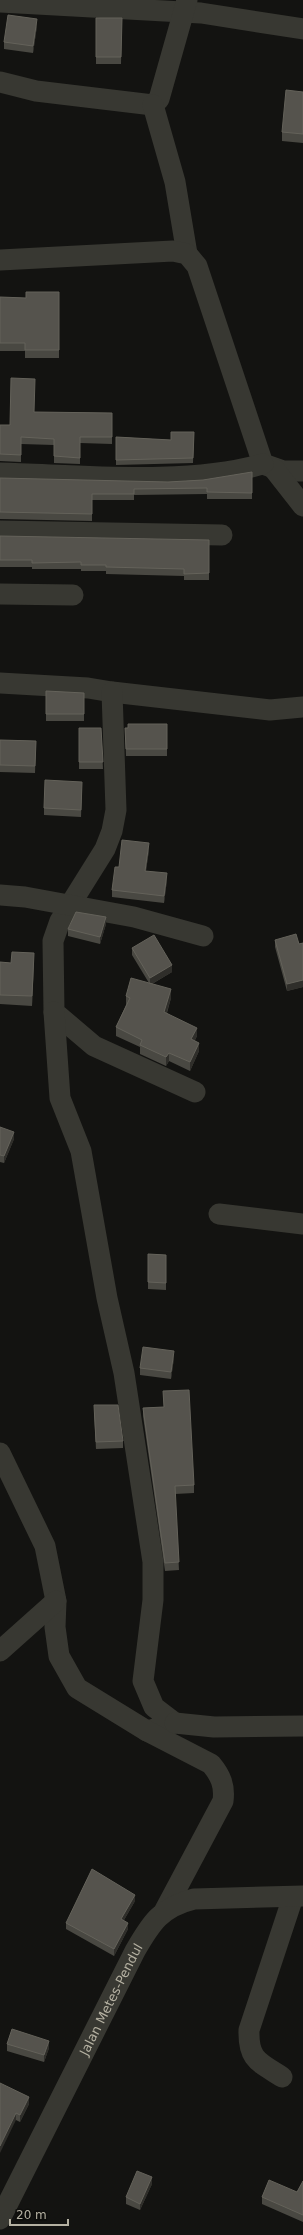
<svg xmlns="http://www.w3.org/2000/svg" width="303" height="2235" font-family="'DejaVu Sans',sans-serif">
<rect width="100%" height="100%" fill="#131311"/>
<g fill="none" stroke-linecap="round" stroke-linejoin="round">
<g stroke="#383832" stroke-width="21">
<polyline points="0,2 201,13 303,29"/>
<polyline points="0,82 36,91 153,105 159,99 187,0"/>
<polyline points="153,105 175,182 187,254"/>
<polyline points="0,260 173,251 187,254 197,266 263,464 283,471 303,471"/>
<polyline points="274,469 303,506"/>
<path d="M0,473C80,475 187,486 263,464"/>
<polyline points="0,531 222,535"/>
<polyline points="0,594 73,595"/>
<polyline points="0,683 88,688 112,692 270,710 303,707"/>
<polyline points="112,692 116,810 112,831 105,849 60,921 53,941 54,1012 94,1046 195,1092"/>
<polyline points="0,895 25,897 134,917 203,936"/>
<polyline points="54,1012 60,1098 81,1151 107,1298 124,1373 153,1562 153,1600 143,1681 154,1707 175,1723 147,1731"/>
<polyline points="219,1214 303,1224"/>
<path d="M0,1453L45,1546L56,1601L55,1627L59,1656L77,1688L147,1731L211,1764C221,1776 225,1786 223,1801L165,1910"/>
<polyline points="0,1651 56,1601"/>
<polyline points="175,1723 214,1727 303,1726"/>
<path d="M282,2077C259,2062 248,2060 249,2030L293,1897"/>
<path id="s1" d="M0,2219L135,1951C151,1923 161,1907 194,1899L303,1896"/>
</g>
</g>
<g fill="#494842">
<polygon points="96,18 122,18 121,64 96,64"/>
<polygon points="37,26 33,53 4,49 4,42"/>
<polygon points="303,92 303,143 282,141 282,132"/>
<polygon points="59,292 59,358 25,358 25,351 0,351 0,297 26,298"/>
<polygon points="34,412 112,413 112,444 80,443 80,464 54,463 54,445 21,444 21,462 0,461 0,425 10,425"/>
<polygon points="194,432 193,463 116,465 116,437 171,440"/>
<polygon points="252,472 252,499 207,499 207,494 134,495 134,500 92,500 92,521 0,519 0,478 168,482 203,480"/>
<polygon points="0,536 209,540 209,580 184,580 184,576 106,574 106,571 81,571 81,569 32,569 32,567 0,567"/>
<polygon points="46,691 84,693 84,721 46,721"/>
<polygon points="167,724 167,756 126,756 125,728"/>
<polygon points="79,728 101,728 103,769 79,769"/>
<polygon points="0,740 36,741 35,773 0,772"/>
<polygon points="82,789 81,817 44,815 44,808"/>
<polygon points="149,850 146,871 167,880 164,903 112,897 112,890 119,867"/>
<polygon points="106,924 100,944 68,936 68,929"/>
<polygon points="275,940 299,944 303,943 303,987 287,991 275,947"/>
<polygon points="132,948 172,972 152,984 171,998 167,1013 197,1036 195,1040 199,1051 190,1071 169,1061 166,1066 140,1054 140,1047 116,1036 116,1027 126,1005 126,996 149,983 132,955"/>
<polygon points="0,962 11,963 34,962 32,1006 0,1004"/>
<polygon points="0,1127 14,1139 4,1163 0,1162"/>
<polygon points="148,1254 166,1255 166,1290 148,1289"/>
<polygon points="174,1358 171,1379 140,1375 140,1368"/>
<polygon points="163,1391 194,1485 194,1493 175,1494 179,1570 165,1571 143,1416 143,1408 164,1407"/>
<polygon points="94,1412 123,1441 123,1448 96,1449"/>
<polygon points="135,1901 124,1920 128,1929 114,1956 66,1929 66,1923"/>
<polygon points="7,2044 49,2048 44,2062 7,2051"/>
<polygon points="0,2083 29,2104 20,2122 16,2120"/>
<polygon points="303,2181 303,2222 262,2204 262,2197 297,2192"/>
<polygon points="152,2184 140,2210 126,2204 126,2197"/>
</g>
<g fill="#2f2e2a">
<polygon points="37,19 37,26 33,53 33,46"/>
<polygon points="149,843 149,850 145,877 145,871"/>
<polygon points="167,873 167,880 164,903 164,896"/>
<polygon points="106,917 106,924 100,944 100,937"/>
<polygon points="34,953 34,962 32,1006 32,996"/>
<polygon points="172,965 172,972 150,985 150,978"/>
<polygon points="303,980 303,987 287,991 287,984"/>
<polygon points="171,989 171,998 164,1021 164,1012"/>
<polygon points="197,1028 197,1036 191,1047 191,1039"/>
<polygon points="199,1043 199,1051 190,1071 190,1062"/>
<polygon points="169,1053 169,1061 166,1066 166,1057"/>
<polygon points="14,1132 14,1139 4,1163 4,1156"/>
<polygon points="174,1351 174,1358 171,1379 171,1372"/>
<polygon points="135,1895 135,1901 121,1925 121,1919"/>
<polygon points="128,1923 128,1929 114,1956 114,1949"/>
<polygon points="49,2041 49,2048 44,2062 44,2055"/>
<polygon points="29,2097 29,2104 20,2122 20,2115"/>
<polygon points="16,2113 16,2120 0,2153 0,2146"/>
<polygon points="152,2177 152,2184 140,2210 140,2204"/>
</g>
<g fill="#55534d" stroke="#64625a">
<polygon points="8,15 37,19 33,46 4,42"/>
<polygon points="96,18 122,18 121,57 96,57"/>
<polygon points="286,90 303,92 303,134 282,132"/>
<polygon points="26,292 59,292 59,350 25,350 25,343 0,343 0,297 26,298"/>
<polygon points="11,378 35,379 34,412 112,413 112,437 80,437 80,458 54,456 54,439 21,437 21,455 0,454 0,425 10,425"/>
<polygon points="171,432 194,432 193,458 116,460 116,437 171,440"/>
<polygon points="252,472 252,493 207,492 207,488 134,489 134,494 92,494 92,514 0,512 0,478 168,482 203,480"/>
<polygon points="0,536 209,540 209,573 184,574 184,569 106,567 106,565 81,565 81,562 32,563 32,560 0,560"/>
<polygon points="46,691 84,693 84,714 46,714"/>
<polygon points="128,724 167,724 167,749 126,749 125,728 128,728"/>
<polygon points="79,728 101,728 103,762 79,762"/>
<polygon points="0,740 36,741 35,766 0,765"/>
<polygon points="45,780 82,782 81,810 44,808"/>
<polygon points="122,840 149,843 145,871 167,873 164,896 112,890 115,867 119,867"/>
<polygon points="76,912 106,917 100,937 68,929"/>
<polygon points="296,934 299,944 303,943 303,980 287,984 275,940"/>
<polygon points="154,935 172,965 150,978 132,948"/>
<polygon points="12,952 34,953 32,996 0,995 0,962 11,963"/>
<polygon points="131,978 171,989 164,1012 197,1028 191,1039 199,1043 190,1062 169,1053 166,1057 140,1045 142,1040 116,1027 130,998 126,996"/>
<polygon points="0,1127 14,1132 4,1156 0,1155"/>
<polygon points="148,1254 166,1255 166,1283 148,1282"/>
<polygon points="143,1347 174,1351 171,1372 140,1368"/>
<polygon points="189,1390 194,1485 175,1486 179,1562 165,1563 143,1408 164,1407 163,1391"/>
<polygon points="94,1405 118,1405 123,1441 96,1442"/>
<polygon points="92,1869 135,1895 121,1919 128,1923 114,1949 66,1923"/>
<polygon points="12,2029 49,2041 44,2055 7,2044"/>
<polygon points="0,2083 29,2097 20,2115 16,2113 0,2146"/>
<polygon points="137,2171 152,2177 140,2204 126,2197"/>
<polygon points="269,2180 297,2192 303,2181 303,2215 262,2197"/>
</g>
<g text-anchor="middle" stroke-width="3" stroke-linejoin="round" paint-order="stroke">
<g font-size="13" fill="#b5b1a2" stroke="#0e0e0c">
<text dy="5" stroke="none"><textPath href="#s1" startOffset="246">Jalan Metes-Pendul</textPath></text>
</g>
</g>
<path d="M10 2219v6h58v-6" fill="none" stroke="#b5b1a2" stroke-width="2"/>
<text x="16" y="2219" font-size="12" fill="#b5b1a2" stroke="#0e0e0c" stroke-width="3" paint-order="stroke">20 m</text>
</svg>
